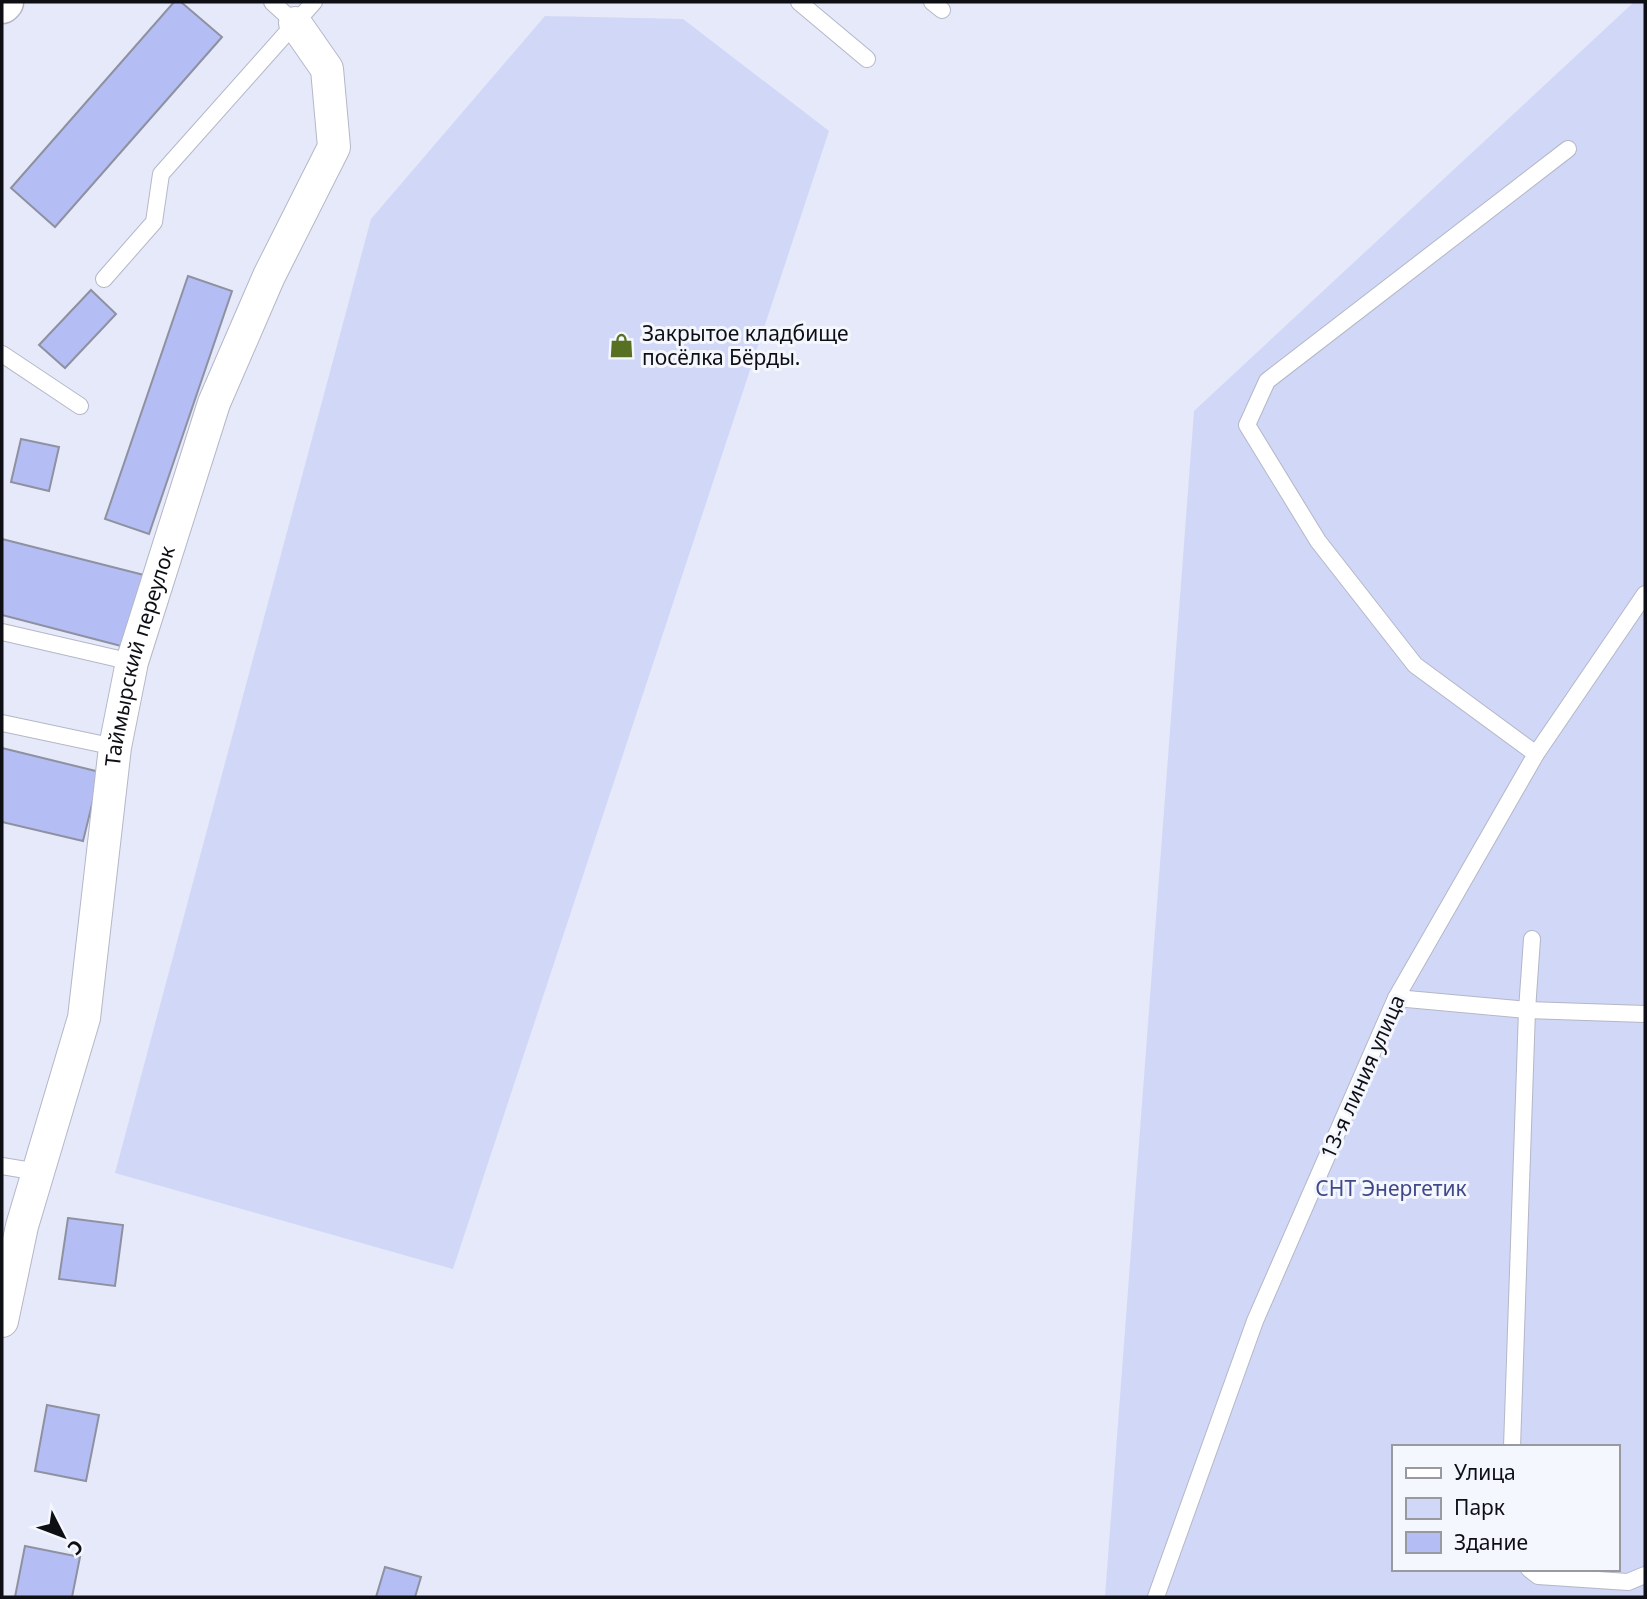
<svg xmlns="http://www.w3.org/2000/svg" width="1647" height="1599" font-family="'Noto Sans',sans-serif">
<rect width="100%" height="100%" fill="#e6e9fa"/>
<g fill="#d1d7f7" fill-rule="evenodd">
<path d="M1634,2H1645V1597H1105L1194,411ZM1393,1447H1617V1569H1393Z"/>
<polygon points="545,16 683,19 829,131 453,1269 115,1173 371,219"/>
</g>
<g fill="#b4bef4" stroke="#8e91a0" stroke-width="2">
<polygon points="174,2 181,2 222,37 55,227 11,188"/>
<polygon points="188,276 232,291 149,534 105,519"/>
<polygon points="91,290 116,314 65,368 39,345"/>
<polygon points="21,439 59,447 49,491 11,482"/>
<polygon points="2,539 144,575 125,647 2,615"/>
<polygon points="2,748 100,772 83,841 2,822"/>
<polygon points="68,1218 123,1225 115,1286 59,1279"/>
<polygon points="47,1405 99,1415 86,1481 35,1471"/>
<polygon points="25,1546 80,1557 72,1597 15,1597"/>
<polygon points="385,1567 421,1577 415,1597 376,1597"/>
</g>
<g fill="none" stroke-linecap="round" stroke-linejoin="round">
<defs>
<g id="service">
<polyline points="272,2 295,23"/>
<polyline points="799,2 867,59"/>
<polyline points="932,2 942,10"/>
<polyline points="104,279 154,222 161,174 314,2"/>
<polyline points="2,354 80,406"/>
<polyline points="2,632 132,662"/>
<polyline points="2,723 115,747"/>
<polyline points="1536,754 1415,665 1318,541 1247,425 1267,381 1568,149"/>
<polyline points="1396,998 1527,1010 1645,1014"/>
<polyline points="2,1166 38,1172"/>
<polyline points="1512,1447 1527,1010 1532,939"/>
<polyline points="1529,1569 1538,1576 1628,1582 1645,1575"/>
<polyline points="1156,1597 1255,1321 1396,998 1536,754 1645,594"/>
</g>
<g id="minor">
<path id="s1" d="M2,1321L22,1226L84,1018L115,747L132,662L214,403L269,276L334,147L327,69L295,23"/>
</g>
<polyline id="tertiary" points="2,4 4,2"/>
</defs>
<use href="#service" stroke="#b4b7c7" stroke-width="18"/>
<use href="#minor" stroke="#b4b7c7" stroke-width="34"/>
<use href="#tertiary" stroke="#b4b7c7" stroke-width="41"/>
<use href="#service" stroke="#fff" stroke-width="16"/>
<use href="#minor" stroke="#fff" stroke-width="32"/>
<use href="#tertiary" stroke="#fff" stroke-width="38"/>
</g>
<defs>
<symbol id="shop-bare" viewBox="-9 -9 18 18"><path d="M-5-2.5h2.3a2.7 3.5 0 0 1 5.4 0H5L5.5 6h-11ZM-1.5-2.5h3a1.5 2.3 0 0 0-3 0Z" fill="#577022" stroke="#f5f7fe" stroke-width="2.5" paint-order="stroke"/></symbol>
</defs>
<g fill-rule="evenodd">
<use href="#shop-bare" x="604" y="328" width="35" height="35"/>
</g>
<g text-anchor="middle" stroke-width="6" stroke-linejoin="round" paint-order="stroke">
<g font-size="21" fill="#0e0f14" stroke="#f5f7fe" text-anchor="start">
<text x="642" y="341">Закрытое кладбище<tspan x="642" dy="24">посёлка Бёрды.</tspan></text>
</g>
<g font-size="21" fill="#0e0f14" stroke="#f5f7fe">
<text dy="7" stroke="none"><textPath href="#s1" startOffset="681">Таймырский переулок</textPath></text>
<text transform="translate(1363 1077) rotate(-66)" y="7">13-я линия улица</text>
</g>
<g font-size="21" fill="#41488a" stroke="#f5f7fe">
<text x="1391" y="1196">СНТ Энергетик</text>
</g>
</g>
<rect width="1647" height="1599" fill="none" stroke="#0e0f14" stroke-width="7"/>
<rect x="1392" y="1445" width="228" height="126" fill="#f5f7fe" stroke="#999aa0" stroke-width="2"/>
<rect x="1406" y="1468" width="35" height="10" fill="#ffffff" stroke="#999aa0" stroke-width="2"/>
<text x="1454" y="1480" font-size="21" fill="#0e0f14">Улица</text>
<rect x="1406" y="1498" width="35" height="21" fill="#d1d7f7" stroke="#999aa0" stroke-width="2"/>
<text x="1454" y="1515" font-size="21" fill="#0e0f14">Парк</text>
<rect x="1406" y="1532" width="35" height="21" fill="#b4bef4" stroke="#999aa0" stroke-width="2"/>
<text x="1454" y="1550" font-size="21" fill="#0e0f14">Здание</text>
<g transform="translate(63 1536) rotate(132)" stroke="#f5f7fe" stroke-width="5" paint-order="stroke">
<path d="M0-5L12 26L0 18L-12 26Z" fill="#0e0f14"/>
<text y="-10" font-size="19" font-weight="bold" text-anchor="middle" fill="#0e0f14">С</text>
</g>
</svg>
